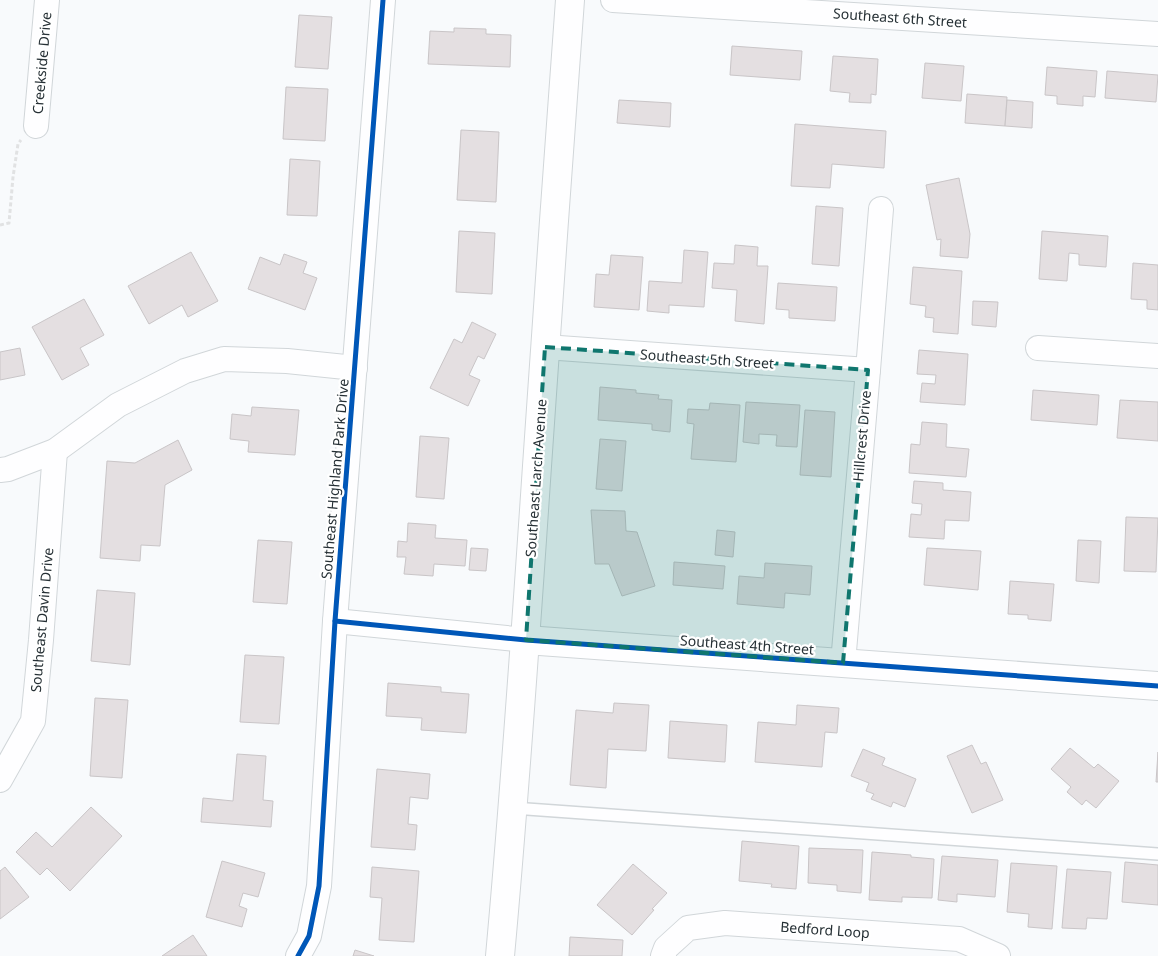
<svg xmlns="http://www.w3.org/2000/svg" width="1158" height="956" font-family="'Noto Sans',sans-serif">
<rect width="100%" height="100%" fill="#f8fafc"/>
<g fill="#e4dfe1" stroke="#c9c5c7">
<polygon points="299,15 332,17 328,69 295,67"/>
<polygon points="454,28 486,29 486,34 511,35 510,67 428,64 430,31 454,32"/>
<polygon points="732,46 802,51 800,80 730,75"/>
<polygon points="833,56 878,59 876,95 871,94 871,103 849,102 850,93 830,91"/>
<polygon points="925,63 964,66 961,101 922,98"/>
<polygon points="1047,67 1097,71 1095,97 1083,96 1083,106 1057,104 1057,96 1045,95"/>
<polygon points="1107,71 1158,75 1156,102 1105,98"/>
<polygon points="286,87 328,89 325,141 283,139"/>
<polygon points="967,94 1007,97 1005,126 965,123"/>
<polygon points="619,100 671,103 670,127 617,123"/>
<polygon points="1007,100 1033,102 1032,128 1005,126"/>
<polygon points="795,124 886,131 884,168 832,164 830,188 791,186"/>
<polygon points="461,130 499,132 496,202 457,200"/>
<polygon points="290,159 320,161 317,216 287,215"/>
<polygon points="959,178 970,234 968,258 940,256 941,239 937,240 926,185"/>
<polygon points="816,206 843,208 839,266 812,264"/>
<polygon points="459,231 495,233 492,294 456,292"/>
<polygon points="1042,231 1108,236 1106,267 1079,265 1079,254 1069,253 1067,281 1039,279"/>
<polygon points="735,245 758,247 757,266 768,266 764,324 735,321 737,290 712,288 714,263 734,264"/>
<polygon points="684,250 708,252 704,307 669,305 669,313 647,311 649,281 682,283"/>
<polygon points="191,252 218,301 188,317 182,305 149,324 128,286"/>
<polygon points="284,254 307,262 303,273 317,278 305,310 248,289 260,257 280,265"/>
<polygon points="611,255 643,257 639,310 594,307 596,274 609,275"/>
<polygon points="1133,263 1158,265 1158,310 1147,309 1147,300 1131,299"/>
<polygon points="913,267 962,271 958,334 933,332 934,318 925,317 926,306 910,304"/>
<polygon points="778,283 837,287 835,321 789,318 789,310 776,309"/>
<polygon points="84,299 104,335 80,348 89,365 62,380 32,327"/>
<polygon points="973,301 998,302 996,327 972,325"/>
<polygon points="472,322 496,334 484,359 478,356 469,375 480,380 468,406 430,388 454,339 462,343"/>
<polygon points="20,348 25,375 0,380 0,352"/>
<polygon points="919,350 968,354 965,405 920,402 922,383 935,384 936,375 917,374"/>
<polygon points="600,387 636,390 636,393 659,395 658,399 672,400 670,432 652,430 652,424 598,420"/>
<polygon points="1033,390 1099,395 1097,425 1031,420"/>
<polygon points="1120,400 1158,402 1158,441 1117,438"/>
<polygon points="746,402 800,405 797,447 776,446 777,435 759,434 759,444 743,442"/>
<polygon points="710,403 740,405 736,462 691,459 694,424 687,423 688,409 709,410"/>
<polygon points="252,407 299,410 295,455 248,452 249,441 230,439 232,414 251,416"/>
<polygon points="805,410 835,412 831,477 800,475"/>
<polygon points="922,422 947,424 946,447 969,449 966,477 909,473 911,444 920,445"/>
<polygon points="420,436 449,438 444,499 416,497"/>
<polygon points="600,439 626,441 622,491 596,489"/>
<polygon points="178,440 192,470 165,485 160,546 141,545 140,561 100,558 107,461 135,463"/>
<polygon points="914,481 943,483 943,490 971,492 969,521 945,520 944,539 909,537 911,514 921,515 922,504 912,503"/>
<polygon points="591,510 625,511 626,531 637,532 655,586 622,596 609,564 595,564"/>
<polygon points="1126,517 1158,518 1156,572 1124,571"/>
<polygon points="408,523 436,525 435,538 467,540 465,566 434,564 433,576 404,574 406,557 397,557 398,541 407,542"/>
<polygon points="717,530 735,532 733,557 715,555"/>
<polygon points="258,540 292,542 287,604 253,602"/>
<polygon points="1078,540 1101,541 1099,583 1076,581"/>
<polygon points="471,548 488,549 486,571 469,570"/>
<polygon points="927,548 981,551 978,590 924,585"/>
<polygon points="674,562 725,566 723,589 673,585"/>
<polygon points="765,563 812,566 810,595 785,593 784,608 737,604 739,576 764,578"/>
<polygon points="1010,581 1054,584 1051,621 1028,619 1028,615 1008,614"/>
<polygon points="97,590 135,593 130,665 91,661"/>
<polygon points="245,655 284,657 279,724 240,722"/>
<polygon points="388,683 441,687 441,692 469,694 466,733 421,730 422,718 386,716"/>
<polygon points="95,698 128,700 122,778 90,776"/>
<polygon points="614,703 649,705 646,751 608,749 606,788 570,785 576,710 613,713"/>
<polygon points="797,705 839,708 837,733 825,732 822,767 755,762 758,722 796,725"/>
<polygon points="670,721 727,725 725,762 668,758"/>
<polygon points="972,745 981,764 986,762 1003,800 972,813 947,756"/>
<polygon points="1070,748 1094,768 1098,764 1119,781 1096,808 1086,800 1082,805 1067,792 1071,787 1051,769"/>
<polygon points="863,749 885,758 882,765 916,779 905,807 893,802 891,807 871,799 874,794 866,791 869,783 851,776"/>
<polygon points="1158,752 1158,782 1156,782"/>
<polygon points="237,754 266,756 263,800 273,801 271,827 201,822 203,798 233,801"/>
<polygon points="377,769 430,774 428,799 410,797 408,824 417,825 415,850 371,847"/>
<polygon points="91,807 122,836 70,891 47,868 40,875 16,852 36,832 52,847"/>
<polygon points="742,841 799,846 796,889 771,887 772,884 739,881"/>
<polygon points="809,848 863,850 861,893 837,891 837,885 808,883"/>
<polygon points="872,852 911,855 911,857 934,859 932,898 902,897 902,902 869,900"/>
<polygon points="942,856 998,860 995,897 957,894 957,902 938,900"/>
<polygon points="222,861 265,873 258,897 243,893 239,906 247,909 242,927 206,917"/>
<polygon points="1125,862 1158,865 1158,905 1122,902"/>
<polygon points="1011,863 1057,866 1052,929 1028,927 1029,914 1007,912"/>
<polygon points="633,864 667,893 652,909 654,910 632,935 597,905"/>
<polygon points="5,867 29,897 0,919 0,871"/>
<polygon points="372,867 419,871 414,942 379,940 382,898 370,897"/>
<polygon points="1067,869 1111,872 1107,919 1087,918 1086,929 1062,928"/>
<polygon points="193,935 207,956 162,956"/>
<polygon points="570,937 623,940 622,956 569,956"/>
<polygon points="355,950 374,956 353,956"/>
</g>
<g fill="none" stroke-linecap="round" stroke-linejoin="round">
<defs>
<polyline id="service" points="513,808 1158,854"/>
<g id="minor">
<polyline points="613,0 1158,34"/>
<polyline points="36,126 47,0"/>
<polyline points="545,347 868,370"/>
<polyline points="1038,348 1158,356"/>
<polyline points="0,470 8,469 55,451 118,405 185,371 224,359 287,361 355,368"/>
<polyline points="335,621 526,640"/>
<polyline points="843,663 868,370 881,209"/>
<polyline points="0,780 33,721 41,640 55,451"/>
<polyline points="298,956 309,936 319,886 335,621 383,0"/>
<polyline points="663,956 666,948 688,928 725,923 959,939 998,956"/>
</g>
<polyline id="tertiary" points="526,640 1158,686"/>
<path id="secondary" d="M500,956C515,793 526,630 537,466C547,311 559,155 570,0"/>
</defs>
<use href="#service" stroke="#d1d6d9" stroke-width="14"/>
<use href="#minor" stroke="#d1d6d9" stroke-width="26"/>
<use href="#tertiary" stroke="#d1d6d9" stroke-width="30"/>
<use href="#secondary" stroke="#d1d6d9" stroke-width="30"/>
<polyline stroke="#e1e2e3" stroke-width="3" stroke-dasharray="4 2.5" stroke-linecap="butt" points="0,225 9,223 13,177 18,144 21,140"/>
<use href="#service" stroke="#fefeff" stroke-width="11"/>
<use href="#minor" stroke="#fefeff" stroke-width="24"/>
<use href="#tertiary" stroke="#fefeff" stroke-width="28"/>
<use href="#secondary" stroke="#fefeff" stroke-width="28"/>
<defs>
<g id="cycleway">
<polyline points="335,621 526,640 1158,686"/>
<polyline points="298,956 309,936 319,886 335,621 383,0"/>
</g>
</defs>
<use href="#cycleway" stroke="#fff" stroke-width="8"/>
<use href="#cycleway" stroke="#0057b8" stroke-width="5"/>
</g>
<path fill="#0f766e" fill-opacity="0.2" stroke="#0f766e" stroke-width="4" stroke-dasharray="10 6" stroke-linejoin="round" d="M545,347L868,370L843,663L526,640Z"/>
<g text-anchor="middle" stroke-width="4.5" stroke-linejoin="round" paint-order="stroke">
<g font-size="14" fill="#263035" stroke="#fff">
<text transform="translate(900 18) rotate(4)" y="5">Southeast 6th Street</text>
<text transform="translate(42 63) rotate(-85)" y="5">Creekside Drive</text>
<text transform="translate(707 359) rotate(4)" y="5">Southeast 5th Street</text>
<text transform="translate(862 436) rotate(-85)" y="5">Hillcrest Drive</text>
<text transform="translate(536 478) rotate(-86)" y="5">Southeast Larch Avenue</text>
<text transform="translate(335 479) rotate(-85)" y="5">Southeast Highland Park Drive</text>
<text transform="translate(42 620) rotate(-85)" y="5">Southeast Davin Drive</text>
<text transform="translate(747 645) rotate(4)" y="5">Southeast 4th Street</text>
<text transform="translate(825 930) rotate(4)" y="5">Bedford Loop</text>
</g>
</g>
</svg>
